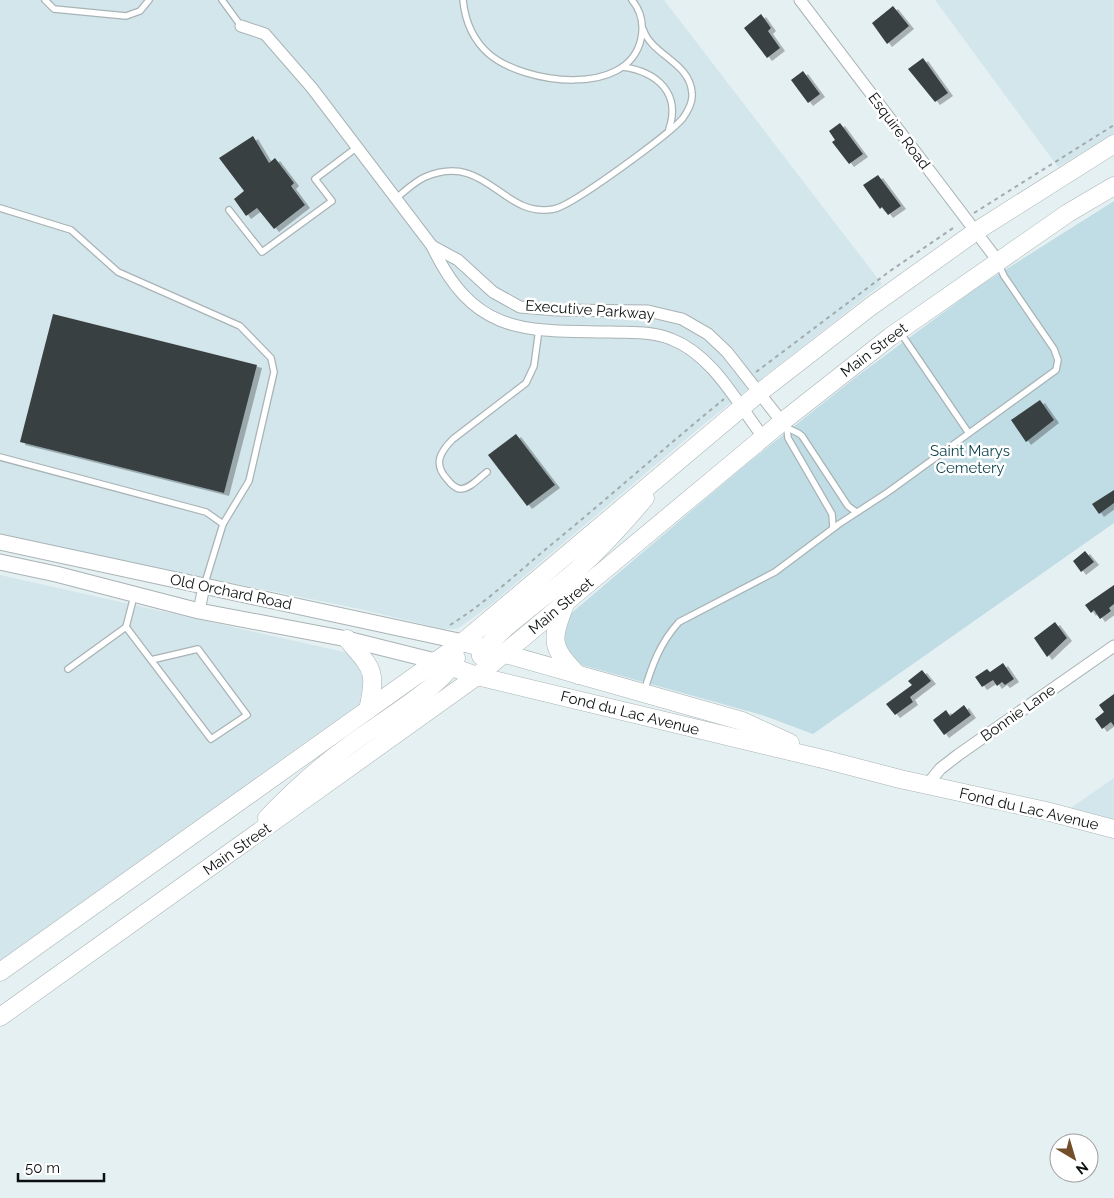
<svg xmlns="http://www.w3.org/2000/svg" width="1114" height="1198" font-family="Raleway,sans-serif">
<defs>
<filter id="shadow"><feDropShadow dx="5" dy="3" stdDeviation="0" flood-color="#0004"/></filter>
</defs>
<rect width="100%" height="100%" fill="#e5f0f2"/>
<g fill="#d3e6eb">
<polygon points="0,0 664,0 882,284 699,428 489,606 457,629 443,629 360,609 38,544 0,534"/>
<polygon points="935,0 1114,0 1114,133 1058,167"/>
<polygon points="0,575 344,652 354,656 366,672 365,697 358,705 0,960"/>
<polygon points="1114,778 1114,822 1068,810"/>
</g>
<polygon fill="#c0dce4" points="1114,201 1114,523 813,734 762,715 582,665 564,651 563,627 568,616 743,467 856,377 978,287"/>
<g fill="#394143" filter="url(#shadow)">
<polygon points="893,6 909,26 887,44 872,23"/>
<polygon points="761,14 771,28 768,31 780,48 767,58 744,28"/>
<polygon points="923,58 948,93 935,102 908,69"/>
<polygon points="803,71 820,94 808,103 791,80"/>
<polygon points="840,123 863,154 849,164 832,142 835,140 829,131"/>
<polygon points="253,136 269,163 275,158 294,183 291,186 305,205 274,229 257,208 246,216 234,199 244,191 219,158"/>
<polygon points="878,175 901,206 888,215 882,207 880,209 863,185"/>
<polygon points="53,314 257,365 224,493 20,442"/>
<polygon points="1040,400 1054,420 1026,442 1011,420"/>
<polygon points="516,434 555,485 527,506 488,455"/>
<polygon points="1114,490 1114,503 1099,514 1092,504"/>
<polygon points="1085,551 1094,562 1081,572 1073,561"/>
<polygon points="1114,585 1114,604 1109,608 1111,611 1100,619 1094,610 1091,613 1085,605"/>
<polygon points="1055,622 1067,638 1047,657 1034,638"/>
<polygon points="1003,663 1014,679 1005,685 1002,682 997,686 993,680 982,687 975,677 987,669 990,672"/>
<polygon points="922,670 931,681 910,697 913,702 895,715 886,704 912,685 908,681"/>
<polygon points="1114,694 1114,726 1111,722 1102,729 1095,719 1104,712 1099,705"/>
<polygon points="964,705 971,715 944,735 933,720 946,710 950,716"/>
</g>
<g fill="none" stroke-linecap="round" stroke-linejoin="round">
<defs>
<g id="lane">
<polyline points="45,0 54,9 126,16 140,11 149,0"/>
<polyline points="222,0 241,26"/>
<path d="M463,0C465,20 473,40 489,54C524,84 628,98 641,39C644,25 641,11 632,0"/>
<path d="M623,67C658,72 681,94 669,129"/>
<path d="M395,199C404,192 414,182 425,177C487,151 502,219 554,209C572,206 671,133 683,118C688,111 693,102 692,93C690,62 652,56 643,29"/>
<polyline points="0,208 71,230 118,272 240,326 271,358 274,372 249,481 223,524 204,586"/>
<polyline points="229,210 262,252 332,201 315,179 356,148"/>
<polyline points="900,332 968,432"/>
<path d="M783,424C789,431 796,430 802,436L848,506L856,512"/>
<polyline points="787,429 788,438 832,514 833,528"/>
<polyline points="0,457 206,512 223,524"/>
<path d="M487,472C479,478 470,489 460,489C455,488 450,483 447,479C433,464 440,452 453,439L526,383L534,366L539,329"/>
<polyline points="126,627 211,739 247,715 198,649 151,660"/>
<polyline points="68,669 126,627 134,596"/>
<path d="M644,692C652,665 660,643 679,622L775,572L839,524L888,492L1056,370L1058,360L1054,349L1004,276L998,263"/>
</g>
<g id="street">
<polyline points="800,0 998,261"/>
<path d="M241,26L265,34L312,88L432,246C474,335 523,331 611,332C631,333 652,331 671,339C713,355 737,403 763,437"/>
<polyline points="432,246 458,260 493,292 520,307 557,310 648,311 682,319 708,334 727,352 782,422"/>
<polyline points="199,611 204,586"/>
<polyline points="927,785 940,769 958,755 1114,646"/>
</g>
<g id="secondary">
<polyline points="0,542 463,642"/>
<polyline points="0,562 56,574 199,611 347,639 435,661"/>
</g>
<g id="primary">
<path d="M565,604C551,641 550,646 578,675"/>
<path d="M347,639C373,670 377,670 368,710"/>
<polyline points="463,642 742,721 790,743"/>
<path d="M481,656C494,630 553,592 577,570C601,548 624,523 645,498"/>
<polyline points="435,661 477,676 827,760 900,779 1046,811 1114,829"/>
<path d="M267,818C291,793 318,768 347,747C374,726 443,687 456,658"/>
<polyline points="0,972 463,642 759,393 870,307 975,232 1114,144"/>
<polyline points="0,1017 477,676 782,422 890,337 1068,213 1114,186"/>
</g>
</defs>
<use href="#lane" stroke="#a9b3b5" stroke-width="8"/>
<use href="#street" stroke="#a9b3b5" stroke-width="13"/>
<use href="#secondary" stroke="#a9b3b5" stroke-width="17"/>
<use href="#primary" stroke="#a9b3b5" stroke-width="19"/>
<g stroke="#a2abad" stroke-width="2" stroke-dasharray="4 4" stroke-linecap="butt">
<polyline points="974,213 1114,125"/>
<polyline points="756,372 890,271 956,226"/>
<path d="M450,625C484,604 515,575 546,549C606,500 664,448 724,399"/>
</g>
<use href="#lane" stroke="#fff" stroke-width="5.5"/>
<use href="#street" stroke="#fff" stroke-width="11"/>
<use href="#secondary" stroke="#fff" stroke-width="15"/>
<use href="#primary" stroke="#fff" stroke-width="18"/>
</g>
<g text-anchor="middle" stroke-width="5" stroke-linejoin="round" paint-order="stroke">
<g font-size="15" fill="#0d1011" stroke="#fff">
<text transform="translate(899 131) rotate(53)" y="5">Esquire Road</text>
<text transform="translate(590 310) rotate(4)" y="5">Executive Parkway</text>
<text transform="translate(874 350) rotate(-37)" y="5">Main Street</text>
<text transform="translate(231 592) rotate(12)" y="5">Old Orchard Road</text>
<text transform="translate(561 606) rotate(-40)" y="5">Main Street</text>
<text transform="translate(630 713) rotate(14)" y="5">Fond du Lac Avenue</text>
<text transform="translate(1018 713) rotate(-35)" y="5">Bonnie Lane</text>
<text transform="translate(1029 809) rotate(13)" y="5">Fond du Lac Avenue</text>
<text transform="translate(237 849) rotate(-35)" y="5">Main Street</text>
</g>
<g font-size="15" fill="#104550" stroke="#fff">
<text x="970" y="456">Saint Marys<tspan x="970" dy="17">Cemetery</tspan></text>
</g>
</g>
<g transform="translate(1074 1158) rotate(142)"><circle r="24" fill="#ffffff" stroke="#9e9fa0"/>
<path d="M0-4L9 19L0 12L-9 19Z" fill="#724e29"/>
<text y="-8" font-size="14" font-weight="bold" text-anchor="middle" fill="#0d1011">N</text>
</g>
<path d="M18 1173v8h86v-8" fill="none" stroke="#0d1011" stroke-width="2.5"/>
<text x="25" y="1173" font-size="15" fill="#0d1011" stroke="#ffffff" stroke-width="4" paint-order="stroke">50 m</text>
</svg>
